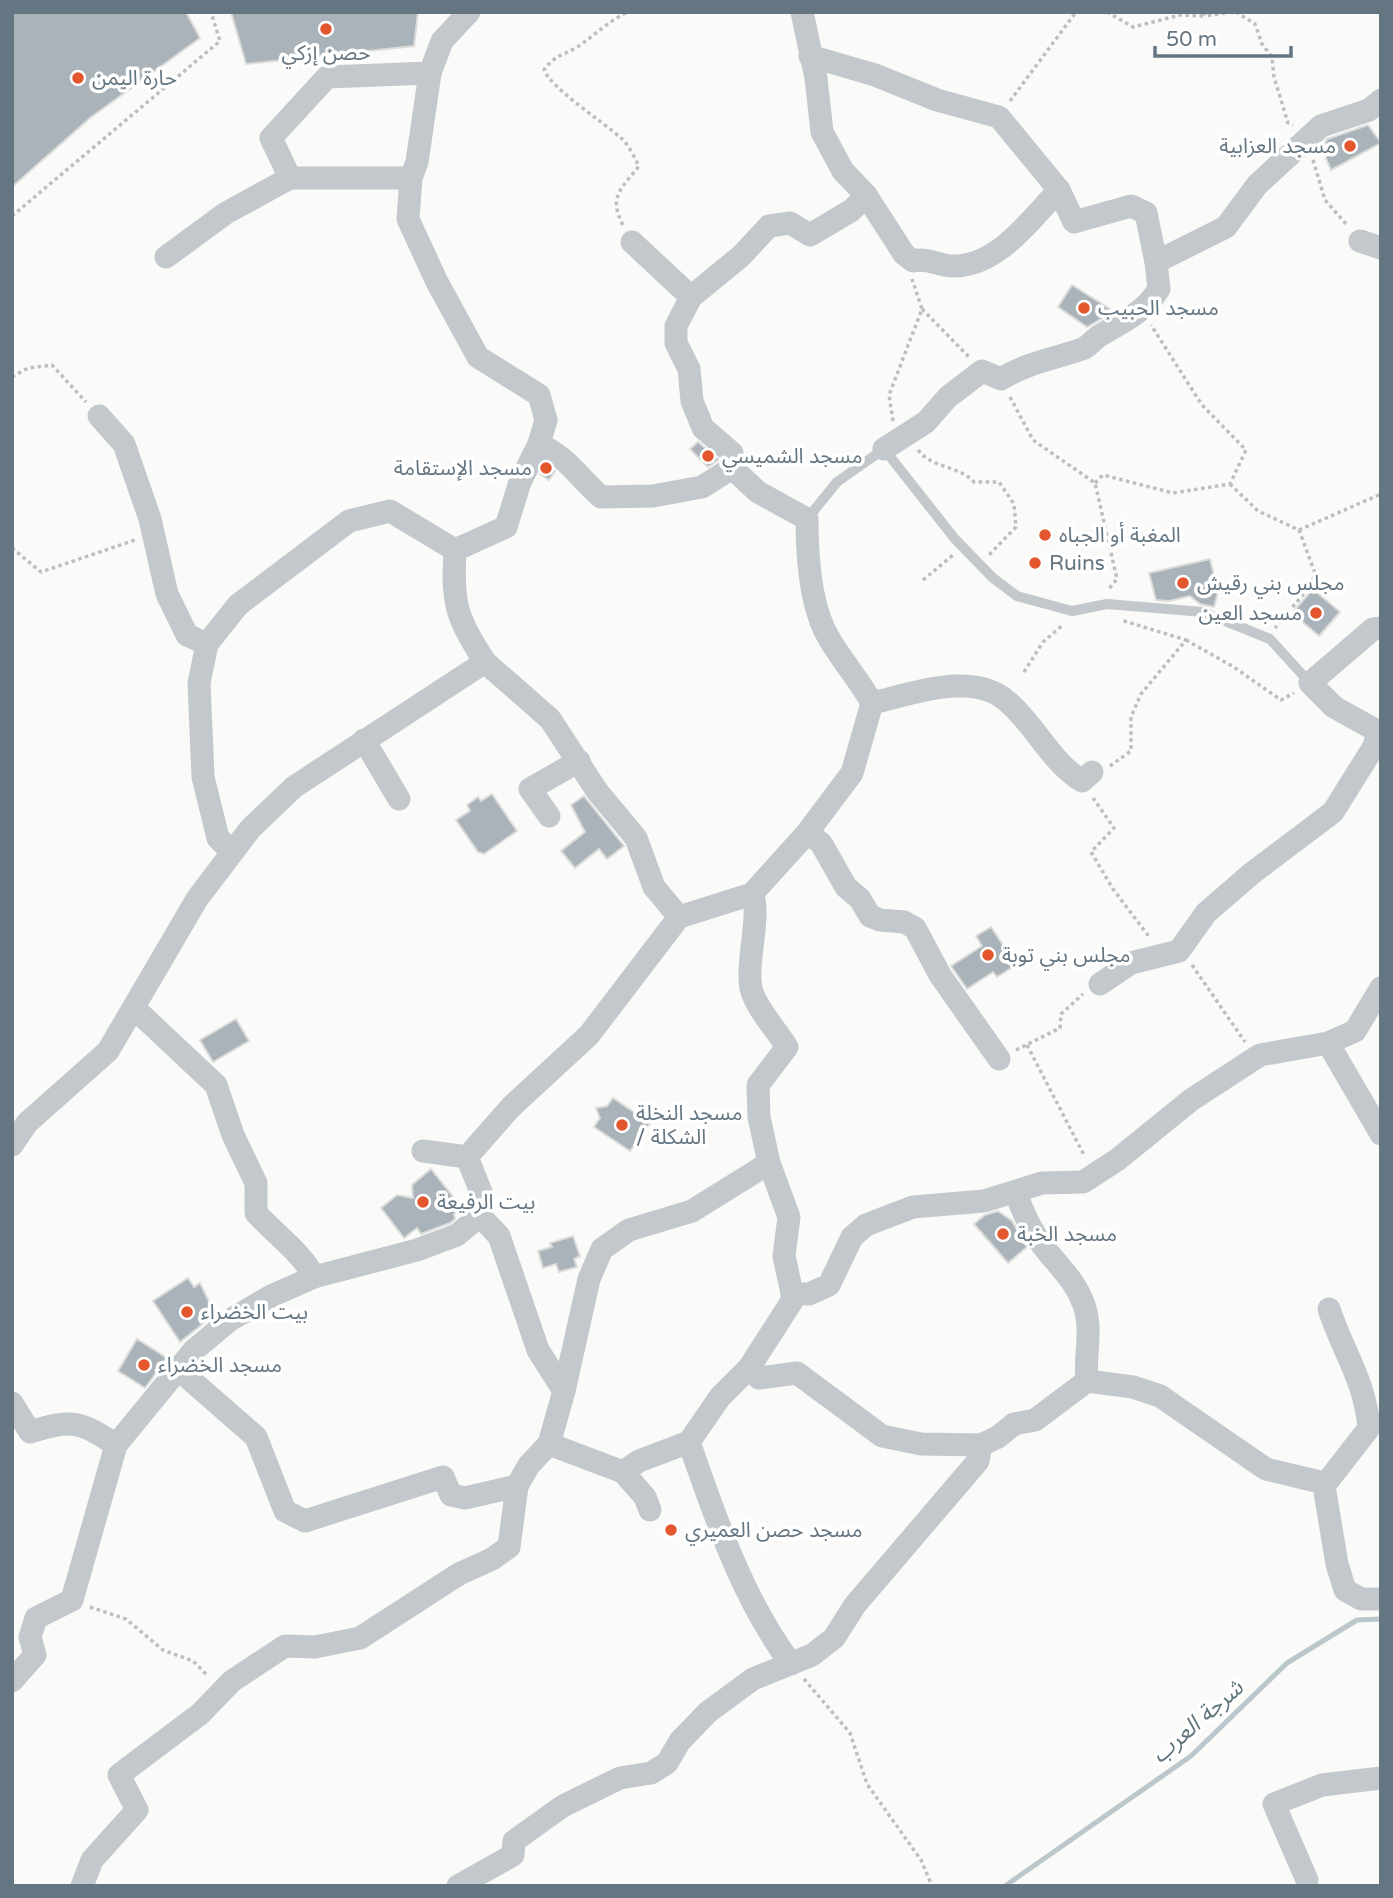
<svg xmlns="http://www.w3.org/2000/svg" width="1393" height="1898" font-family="'Varela Round','Noto Sans Arabic',sans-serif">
<rect width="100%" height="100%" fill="#fafaf8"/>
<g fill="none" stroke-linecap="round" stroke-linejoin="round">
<polyline stroke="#bbc7cb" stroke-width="5" points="1005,1886 1191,1756 1287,1663 1357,1620 1381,1619"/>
</g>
<g fill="#aab3b9" stroke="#dcdcda" stroke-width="2">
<polygon points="12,12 186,12 200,38 90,118 12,187"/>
<polygon points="231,12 418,12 414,46 246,64"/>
<polygon points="1368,125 1381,143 1331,170 1322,149 1327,139"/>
<polygon points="1072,285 1110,309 1106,316 1087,327 1058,307"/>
<polygon points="698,442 718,459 718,460 708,467 690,449"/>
<polygon points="545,463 555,471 549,480 540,474"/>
<polygon points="1210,559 1218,592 1214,607 1200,604 1190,596 1169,601 1156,600 1149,573"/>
<polygon points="1313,589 1340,612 1319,636 1292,613"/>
<polygon points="492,794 517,831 484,854 478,852 456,820 470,811 467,805 478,797 481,801"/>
<polygon points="584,796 624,846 607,859 599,849 575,868 561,851 585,832 571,805"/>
<polygon points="991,927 1016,965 997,977 993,972 967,989 951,966 982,946 976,936"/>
<polygon points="236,1019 249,1041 213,1062 200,1040"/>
<polygon points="613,1098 650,1123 630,1151 594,1127 600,1118 596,1108 607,1106"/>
<polygon points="431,1169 462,1208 454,1214 455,1219 450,1223 421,1234 417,1228 404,1238 381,1208 397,1195 413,1198 412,1185"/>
<polygon points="998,1211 1012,1221 1027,1247 1008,1263 974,1224 985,1215"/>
<polygon points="573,1236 580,1256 574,1259 577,1267 559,1272 556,1264 543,1268 538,1251 552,1247 550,1243"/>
<polygon points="188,1278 194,1287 200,1283 215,1314 180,1342 153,1301"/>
<polygon points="137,1339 167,1358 145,1388 118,1371"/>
</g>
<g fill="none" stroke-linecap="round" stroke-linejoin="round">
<g stroke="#bbbfc2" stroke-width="3.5" stroke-dasharray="3.5 3.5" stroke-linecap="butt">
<polyline points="1107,12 1133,27 1180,15 1205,16"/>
<polyline points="1204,12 1205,16 1231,12"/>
<polyline points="1236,12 1255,24 1262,44 1272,57 1274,77 1288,123 1293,125"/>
<polyline points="1010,101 1076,12"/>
<polyline points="1313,160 1325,200 1348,226"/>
<polyline points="12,216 220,41 211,12"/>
<path d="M623,225C608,197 621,189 639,166C634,157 629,145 621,138C602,121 552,89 544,70C553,57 562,55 576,48C594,36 608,21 628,12"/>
<polyline points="922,309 969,357"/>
<polyline points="12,377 28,368 52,365 86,402"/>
<polyline points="1010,397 1033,440 1095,483 1117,579 1108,590"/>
<polyline points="893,421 889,395 922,309 912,279"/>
<path d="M918,450C933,469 958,465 974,482H999L1014,504L1016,527L988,556"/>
<polyline points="1095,483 1103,475 1173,493 1230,484 1246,450 1202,405 1151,325"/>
<polyline points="1230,484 1258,511 1299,530 1315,573 1311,585 1275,628"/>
<polyline points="1299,530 1381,494"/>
<polyline points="12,548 41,572 135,540"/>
<polyline points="923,580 953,555"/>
<polyline points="1186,640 1232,666 1281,700 1294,693"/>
<polyline points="1024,672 1043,642 1064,624"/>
<polyline points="1110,766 1131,751 1131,717 1141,694 1186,640 1121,620"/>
<polyline points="1093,798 1114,828 1091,852 1113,889 1150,938"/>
<polyline points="1192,965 1245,1042"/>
<polyline points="1027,1045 1085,1157"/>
<polyline points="1016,1050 1060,1028 1061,1014 1083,994"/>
<polyline points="90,1607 126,1619 163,1650 193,1661 208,1676"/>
<polyline points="804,1679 850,1733 867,1784 921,1860 932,1886"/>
</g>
<polyline stroke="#c3c8cc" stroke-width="10" points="807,519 837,482 884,449 955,539 993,578 1017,596 1072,611 1107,604 1203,612 1270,639 1310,683"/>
<g stroke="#c3c8cc" stroke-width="23">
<path d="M802,12L816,78L822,132L843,171L866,195L904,254L913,261C930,257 939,267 955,266C999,265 1031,219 1059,190"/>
<polyline points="810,56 875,75 937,100 999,117 1059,190 1074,222 1131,206 1146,213 1156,262"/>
<polyline points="290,178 411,178"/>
<polyline points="1360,241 1381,248"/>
<polyline points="632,242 691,297 676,326 676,343 689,369 692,401 703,428 732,453 732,468"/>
<polyline points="166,257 226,213 290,178 271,138 327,77 430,73"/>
<polyline points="691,297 741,256 769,226 790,223 810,235 852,210 866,195"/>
<polyline points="99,416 124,444 150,519 167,594 187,635 207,644"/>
<path d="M539,444C570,459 576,475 601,497L653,496L702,487L732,468L758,492L807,519C807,555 810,609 830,640C843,662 859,680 872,703L852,773L807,833L752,894L679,917"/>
<path d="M884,449L926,422L948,397L982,371L1001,379C1026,363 1054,359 1082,349C1088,347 1093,340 1099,336C1122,322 1144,313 1159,289L1156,262L1226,227L1257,185L1321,126L1369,110L1381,100"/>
<path d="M872,703C912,694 974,670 1008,702C1036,726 1050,761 1082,781L1092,772"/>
<polyline points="364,740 399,799"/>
<polyline points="549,816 530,789 579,761"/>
<polyline points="807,833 821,843 846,887 860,899 870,916 880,920 904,922 915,928 940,975 999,1059"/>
<polyline points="231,851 218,838 203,777 199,683 207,644 238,605 349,521 390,511 455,550"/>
<path d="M752,894C762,914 744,967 752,992C758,1010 777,1031 787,1047L758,1085L759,1117L769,1163L789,1217L784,1256L792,1293L809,1294L829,1285L852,1237L866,1225L913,1207L984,1201L1042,1183L1083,1182L1117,1160L1191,1100L1260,1055L1328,1043L1355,1031L1381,988"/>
<polyline points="1100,984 1131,963 1179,951 1206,913 1251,874 1333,812 1373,748 1379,732 1334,707 1310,683 1373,629 1381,628"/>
<path d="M134,1008L216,1085L233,1135L256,1183V1213C274,1233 304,1255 314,1277"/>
<polyline points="1328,1043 1381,1134"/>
<path d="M12,1145L27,1123L108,1051L197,899L250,829L294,787L485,662C456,616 452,605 455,550L506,527L520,482L539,444L546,420L539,395L478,357L437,282L408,219L411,178L417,162L430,73L442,41L469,12"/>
<polyline points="423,1151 467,1157"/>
<path d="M1016,1193C1022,1210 1030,1228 1040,1242C1056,1264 1075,1279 1084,1305C1093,1331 1084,1356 1087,1381"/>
<polyline points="480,1216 499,1236 538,1350 564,1391"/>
<polyline points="792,1293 792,1301 749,1368 759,1378 797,1373 882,1436 921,1444 981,1445"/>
<polyline points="177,1368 256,1437 285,1511 305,1521 443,1477 451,1495 465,1498 517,1486"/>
<path d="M749,1368L720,1397L689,1442C716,1519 742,1598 791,1664"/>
<path d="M12,1403L30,1432C72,1419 80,1421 116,1445"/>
<polyline points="549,1444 623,1472 639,1461 689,1442"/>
<polyline points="623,1472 645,1497 650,1510"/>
<path d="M1324,1486L1369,1428C1365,1380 1343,1352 1329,1309"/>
<polyline points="12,1681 35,1655 30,1637 36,1618 72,1600 116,1445 194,1350 230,1320 271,1296 314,1277 417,1250 457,1235 480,1216 483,1197 467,1157 511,1107 589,1035 679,917 654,887 636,838 597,791 550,719 485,662"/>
<polyline points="1307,1880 1274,1804 1322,1785 1381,1778"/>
<polyline points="82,1886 92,1860 137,1810 119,1775 200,1714 232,1681 285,1646 315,1647 360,1638 459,1574 492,1559 509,1547 517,1486 529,1465 549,1444 564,1391 589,1279 602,1249 629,1230 692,1211 769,1163"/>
<polyline points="458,1886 513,1855 514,1841 563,1806 620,1778 651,1773 667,1763 680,1741 708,1712 753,1679 812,1655 834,1638 855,1605 978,1461 981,1445 998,1437 1014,1424 1035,1420 1087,1381 1133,1387 1160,1396 1266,1469 1320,1482 1324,1486 1337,1564 1345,1590 1361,1599 1381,1599"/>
</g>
</g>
<g fill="#e4572e" stroke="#fff" stroke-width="2.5">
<circle cx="326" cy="29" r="7"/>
<circle cx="78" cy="78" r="7"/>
<circle cx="1350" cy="146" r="7"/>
<circle cx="1084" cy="308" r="7"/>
<circle cx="708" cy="456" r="7"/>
<circle cx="546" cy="468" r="7"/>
<circle cx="1045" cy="535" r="7"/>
<circle cx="1035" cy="563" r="7"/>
<circle cx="1183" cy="583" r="7"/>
<circle cx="1316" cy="613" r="7"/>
<circle cx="988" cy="955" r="7"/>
<circle cx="622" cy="1125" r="7"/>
<circle cx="423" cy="1202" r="7"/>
<circle cx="1003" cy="1234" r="7"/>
<circle cx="187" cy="1312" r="7"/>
<circle cx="144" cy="1365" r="7"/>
<circle cx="671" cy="1530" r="7"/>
</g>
<g text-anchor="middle" stroke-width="7" stroke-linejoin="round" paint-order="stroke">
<g font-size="21" fill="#657683" stroke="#fff" text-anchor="start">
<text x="326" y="60" text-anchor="middle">حصن إزكي</text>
<text x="92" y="85">حارة اليمن</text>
<text x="1336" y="153" text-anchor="end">مسجد العزابية</text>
<text x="1098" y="315">مسجد الحبيب</text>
<text x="722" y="463">مسجد الشميسي</text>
<text x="532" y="475" text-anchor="end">مسجد الإستقامة</text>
<text x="1059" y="542">المغبة أو الجباه</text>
<text x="1049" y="570">Ruins</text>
<text x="1197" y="590">مجلس بني رقيش</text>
<text x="1302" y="620" text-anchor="end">مسجد العين</text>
<text x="1002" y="962">مجلس بني توبة</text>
<text x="636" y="1120">مسجد النخلة<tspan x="636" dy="24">/ الشكلة</tspan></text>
<text x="437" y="1209">بيت الرفيعة</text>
<text x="1017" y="1241">مسجد الخبة</text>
<text x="201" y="1319">بيت الخضراء</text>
<text x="158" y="1372">مسجد الخضراء</text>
<text x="685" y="1537">مسجد حصن العميري</text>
</g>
<g font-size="23" font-style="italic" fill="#60757c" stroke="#fff">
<text transform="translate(1197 1721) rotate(-41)" y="8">شرجة العرب</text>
</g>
</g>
<rect width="1393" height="1898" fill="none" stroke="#657683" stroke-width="28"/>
<path d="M1155 46v10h136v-10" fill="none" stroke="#657683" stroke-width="3.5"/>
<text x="1166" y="46" font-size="21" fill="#657683" stroke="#ffffff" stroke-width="5" paint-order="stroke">50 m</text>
</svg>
